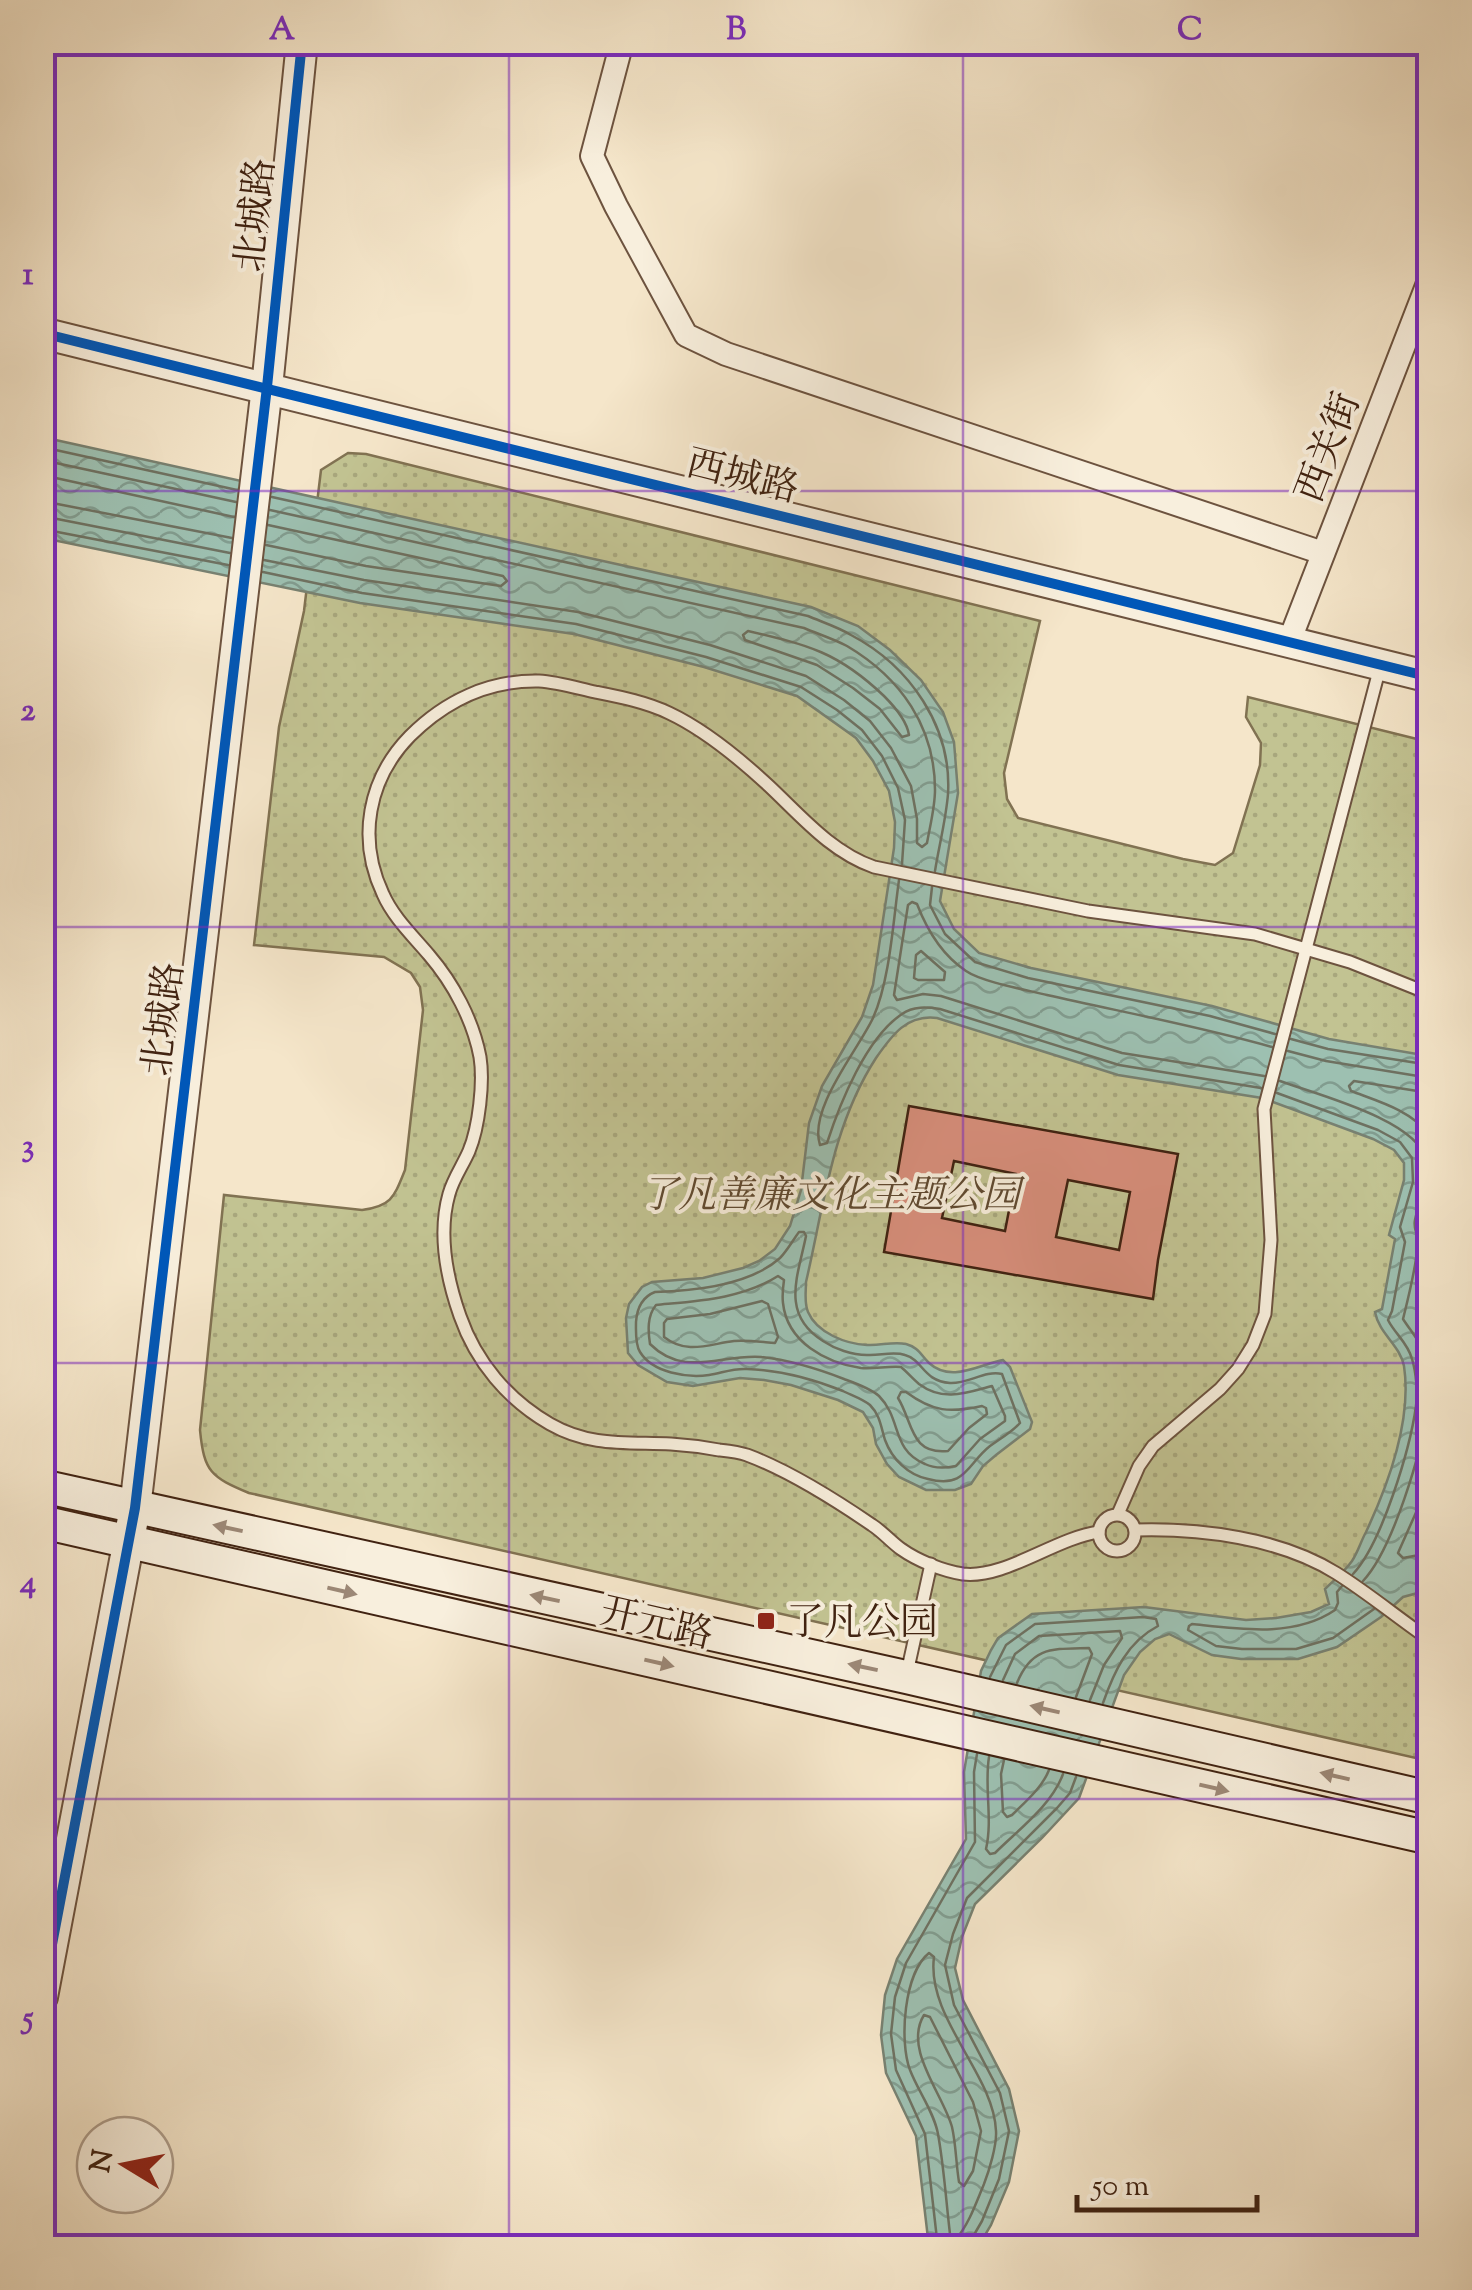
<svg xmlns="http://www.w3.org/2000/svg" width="1472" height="2290" font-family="'Sorts Mill Goudy','Noto Serif SC',serif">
<defs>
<pattern id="grass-dots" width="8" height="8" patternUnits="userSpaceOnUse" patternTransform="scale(2.5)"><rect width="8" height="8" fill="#c2c392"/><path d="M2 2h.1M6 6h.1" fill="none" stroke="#a8a77d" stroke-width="1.8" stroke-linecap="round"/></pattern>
<pattern id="water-waves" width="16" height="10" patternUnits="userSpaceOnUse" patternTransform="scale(2.5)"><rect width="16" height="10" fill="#9dc0b1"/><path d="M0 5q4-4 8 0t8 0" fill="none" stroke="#819c8f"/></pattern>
</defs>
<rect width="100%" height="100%" fill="#f5e6ca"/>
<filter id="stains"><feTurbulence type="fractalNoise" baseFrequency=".002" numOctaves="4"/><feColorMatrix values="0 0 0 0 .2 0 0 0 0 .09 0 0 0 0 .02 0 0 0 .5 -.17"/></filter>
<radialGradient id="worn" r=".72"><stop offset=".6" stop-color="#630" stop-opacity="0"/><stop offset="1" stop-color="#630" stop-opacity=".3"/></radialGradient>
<path fill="url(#grass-dots)" stroke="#817252" stroke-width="2.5" d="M348,453L366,454L1040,621L1004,773L1007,799L1018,818L1183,859L1215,865L1233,853L1260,765L1261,743L1246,717L1248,697L1429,742V1761L249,1493C211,1477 204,1472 200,1430L224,1195L362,1210C392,1206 394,1197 405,1170L423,1010L420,987L411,973L384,957L254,945L279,727L304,611L321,470Z"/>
<path fill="url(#water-waves)" stroke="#788171" stroke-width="2.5" d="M42,437L811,607L858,626L890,650L921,680L943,712L954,742L958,793L940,901L954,929L979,953L1031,968L1212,1006L1329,1039L1429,1056V1590L1403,1597L1381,1617L1337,1647L1298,1659H1241L1212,1655L1169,1634L1155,1639L1140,1652L1124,1675L1079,1798L1042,1838L975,1904L962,1937L955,1968L963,2000L1009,2089L1019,2131L1009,2182L991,2225L978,2247H929L916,2136L886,2073L881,2035L885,1995L897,1959L966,1839L964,1772L981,1671L991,1650L998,1638L1032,1614L1144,1607L1246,1620L1276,1618L1311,1612L1329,1604L1325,1589C1334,1580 1345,1571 1352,1561C1358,1552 1361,1541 1366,1532C1388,1485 1412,1419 1404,1366C1400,1345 1379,1334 1375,1312L1382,1309L1395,1239L1389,1235L1404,1180V1163L1394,1150L1373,1139L1262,1098L1118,1075L937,1018C907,1014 892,1035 876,1058C832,1126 824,1205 806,1282C806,1292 804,1303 808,1312C817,1333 846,1344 867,1345C880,1346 893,1341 906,1344C918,1347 921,1355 929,1363C951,1383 978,1365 1003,1360L1010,1367L1032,1422L1030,1429L996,1455L983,1466L971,1484L955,1490H926L899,1477L887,1464L876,1444L873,1428L863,1412L838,1400L791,1385L764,1380L740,1378L693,1386L667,1382L638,1365L628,1353L626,1318L629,1304L642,1287L652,1282L703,1278L743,1268L759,1261L775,1249L790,1226L801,1190L809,1123L822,1086L862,1017L873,985L894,848L895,822L889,791L873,761L856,738L797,696L704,667L574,634L360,603L43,538Z"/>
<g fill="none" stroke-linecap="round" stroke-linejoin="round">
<g stroke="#6e7161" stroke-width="2.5">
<polyline points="42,447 237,490"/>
<polyline points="42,460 236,502"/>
<polyline points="42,475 234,517"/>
<path d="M272,497L808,616C822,622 838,627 851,635C910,666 952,727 948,794C946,819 939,846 935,871"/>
<polyline points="42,501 232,538"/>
<polyline points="42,516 230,553"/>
<polyline points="42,529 228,565"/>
<polyline points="266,545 366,566 501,586 507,581 503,576 268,525"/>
<path d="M264,560L364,580L578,612L710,645L806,676L844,700L870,721L891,748L911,786L917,819V843L922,847L927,843C930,826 935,807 935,790C935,727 901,678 847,646C834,639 818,634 804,628L270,510"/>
<polyline points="263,572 362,593 576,624 706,657 801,687 837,710 862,730 882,756 898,788 905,820 902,864"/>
<path d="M748,631C808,645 838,652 884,696C894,706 907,721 909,735L902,737L880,709L853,688L817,665L745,640L743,635Z"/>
<path d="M899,880C893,922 890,980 873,1018C858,1050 808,1109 820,1145L827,1143C840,1103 866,1038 902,1014C913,1006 927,1007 940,1009L1119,1065L1261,1088"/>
<polyline points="932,887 930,905 945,934 975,962 1028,978 1210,1016 1275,1034"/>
<polygon points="921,951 945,972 944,980 918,980 914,978 916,955"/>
<polyline points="1291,1039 1328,1049 1430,1065"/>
<polyline points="1288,1051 1326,1061 1430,1078"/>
<path d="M1264,1076L1122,1053L941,996L923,994L897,1000L894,995L908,905L912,902L917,904C927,930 942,955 966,971C982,982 1027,990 1047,995C1122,1012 1198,1026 1272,1047"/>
<path d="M1280,1081C1315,1094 1418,1120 1426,1160C1430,1182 1419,1200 1415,1220C1413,1229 1418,1234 1418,1243C1416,1268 1409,1295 1403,1319C1412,1333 1422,1343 1426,1360C1428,1373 1430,1393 1428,1406C1422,1451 1393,1549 1363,1581"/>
<path d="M1277,1093L1378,1130L1400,1142L1412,1158L1413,1182L1400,1227L1405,1242L1392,1311L1388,1320C1395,1334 1408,1343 1412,1359C1416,1372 1418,1393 1416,1406C1410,1449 1382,1543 1353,1574"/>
<path d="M1430,1093L1354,1081L1349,1086L1351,1091C1380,1102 1410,1110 1430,1135"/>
<path d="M799,1232H804L806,1236C798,1276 780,1314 823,1341C835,1349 852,1355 867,1355C879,1356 893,1351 905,1355C923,1360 923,1381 950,1383C968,1384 985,1370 1002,1374L1020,1423C1011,1433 1001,1438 990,1446C967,1464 966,1489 928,1479C908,1475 892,1459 885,1440C881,1427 880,1415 870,1405C863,1399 851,1395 843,1391C813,1379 779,1370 747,1369C733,1368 722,1373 709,1375C687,1378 653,1373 640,1352C635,1344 636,1331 636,1322C637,1308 642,1297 655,1292C693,1291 750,1285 780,1258C787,1251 793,1240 799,1232Z"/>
<path d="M778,1276L784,1280C783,1287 782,1295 783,1303C787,1342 826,1363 861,1368C874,1369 888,1366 901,1367C907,1372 912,1378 919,1384C943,1402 966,1393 992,1386L1005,1416V1421L980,1439L956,1466C946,1468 935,1469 925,1464C891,1450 902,1419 879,1396C870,1388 855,1383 844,1379C818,1369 789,1360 761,1357C720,1354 684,1378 650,1344C648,1331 647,1316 656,1305C697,1301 742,1299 778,1276Z"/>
<path d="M762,1301L768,1304L778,1337L775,1343C762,1342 748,1340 734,1341C709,1344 687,1355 664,1337V1323L667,1319L710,1314Z"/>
<path d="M901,1392H906C933,1412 950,1413 982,1406L986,1408L987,1414L969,1428L948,1451C910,1455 913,1422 898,1398Z"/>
<polyline points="1430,1465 1418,1508 1398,1553 1403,1558 1430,1553"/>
<path d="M1342,1586L1337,1592L1338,1603L1335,1610C1294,1638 1239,1629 1192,1624L1189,1626L1188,1630L1216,1646L1242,1649H1296L1333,1638L1374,1609"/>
<path d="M990,1677L1006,1645L1035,1624L1143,1617L1156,1619L1158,1626C1127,1642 1114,1672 1103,1703"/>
<polyline points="1003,1680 1015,1654 1039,1636 1120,1631 1122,1638 1104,1665 1090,1700"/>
<path d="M1017,1683C1032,1646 1053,1649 1089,1648L1092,1654L1076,1697"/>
<path d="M989,1757C984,1787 993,1819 986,1849L990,1854L995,1853C1018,1830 1052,1805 1063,1774"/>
<path d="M1004,1760L1001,1774L1003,1812L1007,1817L1012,1815C1025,1802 1042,1788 1049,1770"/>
<path d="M929,1953L934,1957C926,2018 994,2074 996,2131C997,2145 989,2171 984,2184C976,2203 969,2224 956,2239L950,2234C946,2201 944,2167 938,2134C934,2112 918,2091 910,2070C899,2041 904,1973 929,1953Z"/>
<path d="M924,2015L930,2017L973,2102L981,2131L973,2171L964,2186L959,2182C956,2164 956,2144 952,2127C943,2094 903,2049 924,2015Z"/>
<polyline points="938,2248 925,2134 896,2070 891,2034 895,1997 906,1963 975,1842 974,1772 977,1754"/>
<polyline points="971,2248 971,2240 982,2221 999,2179 1009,2131 1000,2093 954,2005 945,1965 953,1934 967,1898 1057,1808 1070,1793 1076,1777"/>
</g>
</g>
<path fill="#d78e7b" stroke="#402211" stroke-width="2.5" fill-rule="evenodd" d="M909,1106L1178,1154L1158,1260L1153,1299L884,1252ZM954,1161L1016,1174L1005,1231L942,1218ZM1068,1180L1130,1192L1119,1250L1056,1237Z"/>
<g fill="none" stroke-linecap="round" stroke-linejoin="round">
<defs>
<g id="service">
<polyline points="1118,1514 1139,1466 1153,1446 1220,1389 1238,1369 1253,1345 1265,1314 1271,1240 1264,1109 1380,667"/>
<circle cx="1117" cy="1533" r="18"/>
<path d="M1135,1530C1200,1528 1280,1538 1336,1573C1368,1593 1398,1618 1430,1640"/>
<path d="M1099,1532C1055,1538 1005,1579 963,1574C943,1571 918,1561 901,1549C891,1542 883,1532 872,1525C834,1499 790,1471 747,1455C738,1452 728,1451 719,1450C703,1447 687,1445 671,1444C627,1442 590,1447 550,1424C508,1400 476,1362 460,1316C447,1279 438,1233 449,1194C453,1179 463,1165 469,1151C479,1127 484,1082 480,1057C473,1020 453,983 429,955C413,936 393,917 383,894C357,839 368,779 410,736C445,701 489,680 539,681C557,682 577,688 595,692C620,697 646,702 669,713C703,729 741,760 769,786C801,816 831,852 874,867L1088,911L1255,934L1350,962L1430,994"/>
<polyline points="907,1673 931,1564"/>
</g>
<g id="minor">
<polyline points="622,42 592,156 616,206 686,335 726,354 1323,553"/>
<polyline points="1289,642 1430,278"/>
</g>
<g id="tertiary">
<polyline points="42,333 1430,677"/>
<polyline points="42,1997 135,1508 267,387 302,42"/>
</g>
<g id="secondary">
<polyline points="42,1486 906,1677 1430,1798"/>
<polyline points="42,1522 1430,1838"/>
</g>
</defs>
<use href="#service" stroke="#6d533f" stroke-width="15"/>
<use href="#minor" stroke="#6d533f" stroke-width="26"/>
<use href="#tertiary" stroke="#6d533f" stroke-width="34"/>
<use href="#secondary" stroke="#402211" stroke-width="36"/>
<use href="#service" stroke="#f8efdd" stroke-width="11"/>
<use href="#minor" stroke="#f8efdd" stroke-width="22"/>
<use href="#tertiary" stroke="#f8efdd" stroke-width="30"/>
<use href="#secondary" stroke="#f8efdd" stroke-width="32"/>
<defs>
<g id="cycleway">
<polyline points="42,333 1430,677"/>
<polyline points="42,1997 135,1508 267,387 302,42"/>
</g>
</defs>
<use href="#cycleway" stroke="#f8efdd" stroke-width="16"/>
<use href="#cycleway" stroke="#0057b8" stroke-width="10"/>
</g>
<defs><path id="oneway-solid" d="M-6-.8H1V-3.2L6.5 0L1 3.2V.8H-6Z" transform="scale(2.5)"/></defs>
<g fill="#9c8877">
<use href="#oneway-solid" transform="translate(228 1528) rotate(-168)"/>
<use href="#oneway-solid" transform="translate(342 1591) rotate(13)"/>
<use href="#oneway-solid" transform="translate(545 1598) rotate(-168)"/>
<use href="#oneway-solid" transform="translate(659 1663) rotate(13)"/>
<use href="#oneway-solid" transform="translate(863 1667) rotate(-168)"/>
<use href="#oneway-solid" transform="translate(1045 1709) rotate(-167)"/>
<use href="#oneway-solid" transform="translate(1335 1776) rotate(-167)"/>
<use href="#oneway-solid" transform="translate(1214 1788) rotate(13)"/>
</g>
<path fill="none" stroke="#7b2cbf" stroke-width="2.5" stroke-opacity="0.55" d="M509,42V2248M963,42V2248M42,491H1430M42,927H1430M42,1363H1430M42,1799H1430"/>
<rect fill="#8f2418" stroke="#f8efdd" stroke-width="4" x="756" y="1611" width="20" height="20" rx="5"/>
<g text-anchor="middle" stroke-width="8" stroke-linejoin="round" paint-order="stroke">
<g font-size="38" fill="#402211" stroke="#f8efdd">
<text transform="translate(254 215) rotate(-84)" y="13">北城路</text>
<text transform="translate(1327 447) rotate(-69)" y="13">西关街</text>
<text transform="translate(743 475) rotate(14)" y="13">西城路</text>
<text transform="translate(162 1019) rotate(-83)" y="13">北城路</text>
<text transform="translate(657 1622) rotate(13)" y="13">开元路</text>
</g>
<g font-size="38" font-style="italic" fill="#604a31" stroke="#f8efdd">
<text x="830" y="1207">了凡善廉文化主题公园</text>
</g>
<g font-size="38" fill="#402211" stroke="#f8efdd" text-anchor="start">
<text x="786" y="1634">了凡公园</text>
</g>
</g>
<rect width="1472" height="2290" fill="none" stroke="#f5e6ca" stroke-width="110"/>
<g transform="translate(125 2165) rotate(280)"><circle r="48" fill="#f8efdd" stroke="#ae9d8b" stroke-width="2.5"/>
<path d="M0-8L18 38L0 25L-18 38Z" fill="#8f2418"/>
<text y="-15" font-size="28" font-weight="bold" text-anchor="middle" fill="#402211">N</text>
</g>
<path d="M1077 2195v15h180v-15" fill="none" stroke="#402211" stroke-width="5"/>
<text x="1092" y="2195" font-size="30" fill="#402211" stroke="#f8efdd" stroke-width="8" paint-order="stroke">50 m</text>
<rect x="55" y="55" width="1362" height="2180" fill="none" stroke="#7b2cbf" stroke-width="4"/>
<g font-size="32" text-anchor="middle" font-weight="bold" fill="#7b2cbf">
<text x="282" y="39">A</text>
<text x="736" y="39">B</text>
<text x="1190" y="39">C</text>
<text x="28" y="284">1</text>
<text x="28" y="720">2</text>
<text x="28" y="1156">3</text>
<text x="28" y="1592">4</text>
<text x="28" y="2028">5</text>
</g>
<rect width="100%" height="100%" filter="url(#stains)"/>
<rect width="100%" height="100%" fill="url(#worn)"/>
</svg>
